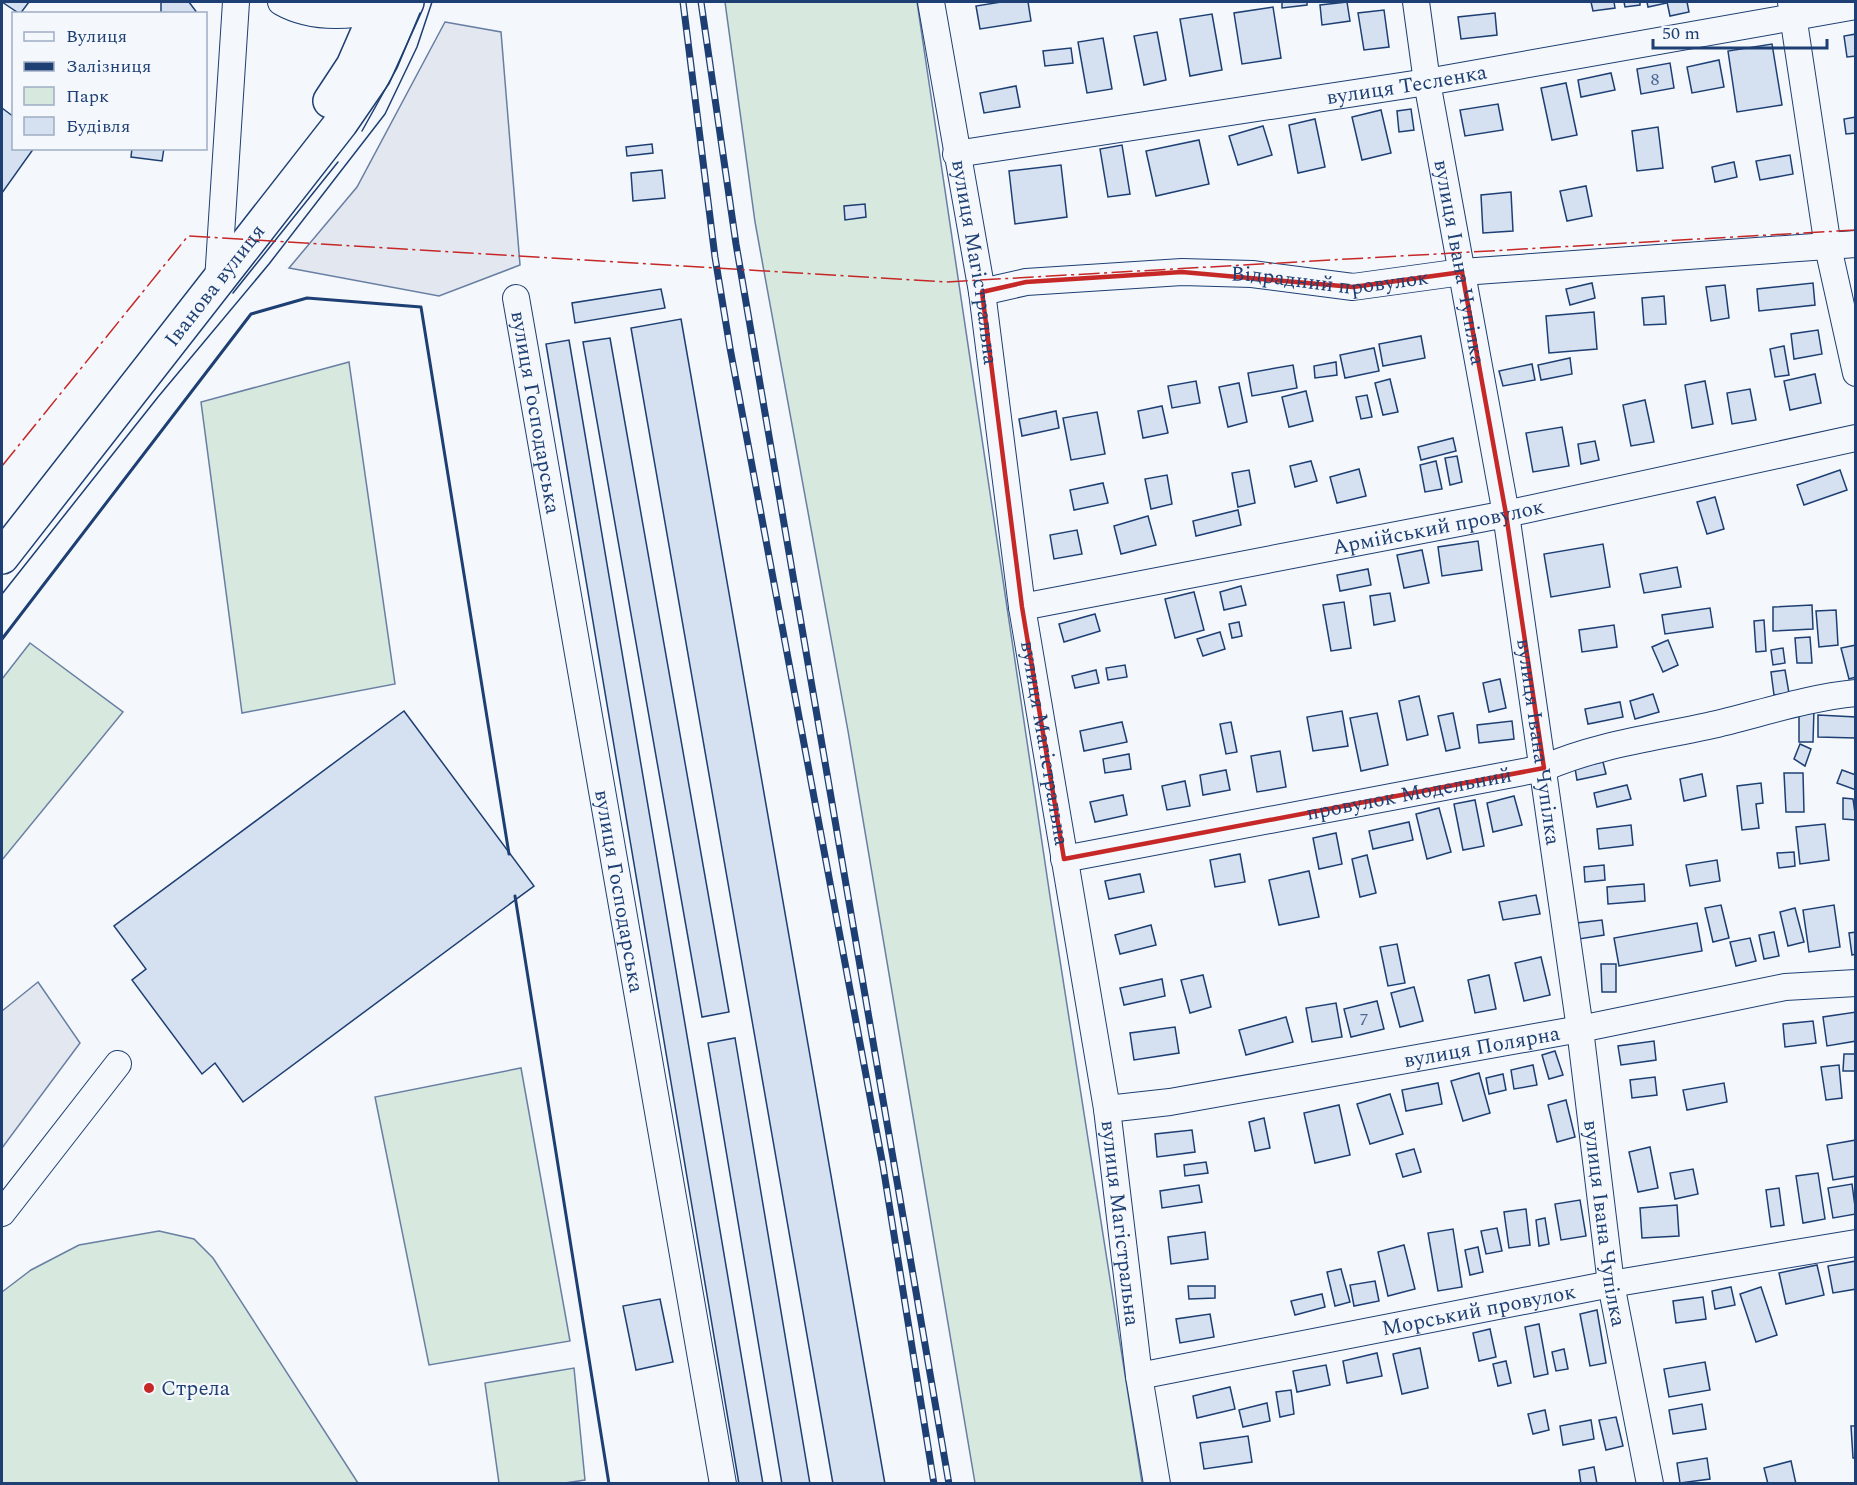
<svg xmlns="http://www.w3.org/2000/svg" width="1857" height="1485" font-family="Spectral,serif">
<rect width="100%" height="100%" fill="#f4f7fb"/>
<g fill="#d7e8df" stroke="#687fa3" stroke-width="1.5">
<polygon points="725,2 917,2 1051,903 1142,1483 975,1483 848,731 755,222"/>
<polygon points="349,362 395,684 242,713 201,402"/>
<polygon points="30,643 123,712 2,860 2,679"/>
<polygon points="521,1068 570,1341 429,1365 375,1097"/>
<polygon points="159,1231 194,1239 213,1258 358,1483 2,1483 2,1292 31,1270 79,1245"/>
<polygon points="574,1368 585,1480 558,1484 499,1483 485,1383"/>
</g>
<g fill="#e3e8f0" stroke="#687fa3" stroke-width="1.5">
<polygon points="445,22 501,32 520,265 439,296 289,268 357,187"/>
<polygon points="38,982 80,1043 2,1148 2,1011"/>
</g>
<g fill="#d5e0f0" stroke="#1d3f73" stroke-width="1.5">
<polygon points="2,2 29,2 20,14"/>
<polygon points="161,2 189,2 198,14 161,14"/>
<polygon points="1001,2 1028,2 1031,21 980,29 976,6"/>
<polygon points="1282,2 1307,2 1307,5 1282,8"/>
<polygon points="1347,2 1350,21 1322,25 1320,5"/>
<polygon points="1591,2 1614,2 1615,8 1593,11"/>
<polygon points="1624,2 1640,2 1640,5 1625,7"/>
<polygon points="1647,2 1667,2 1667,3 1648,7"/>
<polygon points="1667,2 1687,2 1689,12 1670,16"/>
<polygon points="1273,7 1281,58 1242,64 1234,13"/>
<polygon points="1384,10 1389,47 1364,50 1358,13"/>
<polygon points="1495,13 1497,35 1461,39 1458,17"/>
<polygon points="1212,14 1222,70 1190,76 1180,19"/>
<polygon points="1157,32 1166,80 1144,85 1134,36"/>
<polygon points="1856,34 1856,56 1847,57 1844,36"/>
<polygon points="1103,38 1112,89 1087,93 1078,42"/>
<polygon points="1772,44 1782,105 1737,112 1728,51"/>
<polygon points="1071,48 1073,63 1045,66 1043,51"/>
<polygon points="1719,60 1724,87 1692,93 1687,67"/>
<polygon points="1670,63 1674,88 1641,94 1637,69"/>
<polygon points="1611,73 1615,90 1581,97 1578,80"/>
<polygon points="1566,83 1577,135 1552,140 1541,88"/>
<polygon points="1016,86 1020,107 984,113 980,93"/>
<polygon points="1498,104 1503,130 1465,136 1460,110"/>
<polygon points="2,108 14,117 14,148 34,148 2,193"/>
<polygon points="1411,109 1414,130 1399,132 1397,111"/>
<polygon points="1381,110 1391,153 1362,160 1352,117"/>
<polygon points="1856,117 1856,133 1846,134 1844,119"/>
<polygon points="1315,119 1325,167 1298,173 1289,125"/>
<polygon points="1263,126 1272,155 1238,165 1229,136"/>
<polygon points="1658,127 1663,168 1637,171 1632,131"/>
<polygon points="1199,140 1209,184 1156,196 1146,151"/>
<polygon points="652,144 653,153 627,156 626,147"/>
<polygon points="1122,145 1130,194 1108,197 1100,149"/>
<polygon points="132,148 164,148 162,161 131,157"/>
<polygon points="1790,155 1793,174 1760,180 1756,161"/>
<polygon points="1734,162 1737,177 1715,182 1712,167"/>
<polygon points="1061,165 1067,217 1015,224 1009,171"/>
<polygon points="662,170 665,198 633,201 631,173"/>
<polygon points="1586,186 1592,216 1567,221 1560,191"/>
<polygon points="1511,192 1513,231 1483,233 1481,195"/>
<polygon points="865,204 866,217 845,220 844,206"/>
<polygon points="1592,283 1595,298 1570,305 1566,289"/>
<polygon points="1813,283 1815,305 1759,311 1757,289"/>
<polygon points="1725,285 1729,318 1711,321 1706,287"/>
<polygon points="661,289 665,308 575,323 572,303"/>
<polygon points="1664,296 1666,324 1644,325 1642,298"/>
<polygon points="1594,312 1597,349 1549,353 1546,316"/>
<polygon points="681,319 885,1484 833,1484 631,328"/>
<polygon points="1818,330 1822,354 1794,359 1791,334"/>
<polygon points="1421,336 1425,358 1383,366 1379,344"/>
<polygon points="610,338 729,1012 702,1017 583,342"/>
<polygon points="569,340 763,1484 739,1484 546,344"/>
<polygon points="1784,346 1789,375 1775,377 1770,349"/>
<polygon points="1374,348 1379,371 1345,378 1340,355"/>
<polygon points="1570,358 1572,374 1541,380 1538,365"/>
<polygon points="1336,362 1337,375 1315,378 1314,366"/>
<polygon points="1532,364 1535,380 1503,386 1499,371"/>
<polygon points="1293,365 1297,388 1252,396 1248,373"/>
<polygon points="1815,374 1821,403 1790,410 1784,381"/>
<polygon points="1390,379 1398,412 1383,415 1375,383"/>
<polygon points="1196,381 1200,403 1172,408 1168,386"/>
<polygon points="1705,381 1713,424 1692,428 1685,385"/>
<polygon points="1239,383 1247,422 1228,427 1219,387"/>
<polygon points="1750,389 1756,420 1732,424 1727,393"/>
<polygon points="1306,391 1313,421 1289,427 1282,397"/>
<polygon points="1367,395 1372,417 1361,419 1356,397"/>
<polygon points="1645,400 1654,442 1631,446 1623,405"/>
<polygon points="1162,406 1168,433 1143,438 1138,411"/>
<polygon points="1056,411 1059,428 1022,436 1019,419"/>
<polygon points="1097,412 1105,454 1071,460 1063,418"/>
<polygon points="1562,427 1569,466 1533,472 1526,433"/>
<polygon points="1453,438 1456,451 1421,460 1418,447"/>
<polygon points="1595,441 1599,460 1581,464 1578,444"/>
<polygon points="1457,456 1462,482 1450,485 1445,458"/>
<polygon points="1311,461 1317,481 1295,487 1290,466"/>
<polygon points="1436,461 1442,489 1425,492 1420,465"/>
<polygon points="1359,469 1366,496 1337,503 1330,477"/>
<polygon points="1249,470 1255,503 1238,507 1232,473"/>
<polygon points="1840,470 1847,490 1804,505 1797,485"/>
<polygon points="1167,475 1172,504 1151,509 1145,479"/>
<polygon points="1103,483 1108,503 1074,510 1070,490"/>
<polygon points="1715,497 1724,529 1707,534 1697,502"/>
<polygon points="1238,510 1241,525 1196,536 1193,521"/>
<polygon points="1148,516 1156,545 1121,554 1114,526"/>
<polygon points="1077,530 1082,554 1054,559 1050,535"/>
<polygon points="1478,541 1482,570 1442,576 1438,547"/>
<polygon points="1603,544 1610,587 1551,597 1544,554"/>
<polygon points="1422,550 1429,583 1404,588 1397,555"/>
<polygon points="1677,567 1681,587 1644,593 1640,574"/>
<polygon points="1368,569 1371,585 1340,591 1337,575"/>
<polygon points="1241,586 1246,605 1224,610 1220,592"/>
<polygon points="1194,592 1204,630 1175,638 1165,599"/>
<polygon points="1390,593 1395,621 1374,625 1370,596"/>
<polygon points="1344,602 1351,648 1331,651 1323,605"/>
<polygon points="1812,605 1813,629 1773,631 1773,607"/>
<polygon points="1710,608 1713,627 1665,634 1662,615"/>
<polygon points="1836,610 1838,645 1819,647 1816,611"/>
<polygon points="1095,614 1100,631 1064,642 1059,624"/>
<polygon points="1764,620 1766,651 1756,652 1754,621"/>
<polygon points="1239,622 1242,636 1232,638 1229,624"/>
<polygon points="1614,625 1617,647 1582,652 1579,630"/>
<polygon points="1220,632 1225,649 1203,656 1197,639"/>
<polygon points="1810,637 1812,663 1797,663 1795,638"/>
<polygon points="1668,640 1678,665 1663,672 1652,647"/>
<polygon points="1856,645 1856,677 1849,679 1841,648"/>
<polygon points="1783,648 1785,663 1773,665 1771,650"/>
<polygon points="1125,665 1127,677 1108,680 1106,668"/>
<polygon points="1096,670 1099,683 1075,688 1072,676"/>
<polygon points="1785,670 1789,693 1774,695 1771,672"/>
<polygon points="1500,679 1506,708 1489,712 1483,683"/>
<polygon points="1653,694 1659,712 1635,719 1630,701"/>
<polygon points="1419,696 1428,735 1407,740 1399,701"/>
<polygon points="1620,702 1623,717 1588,724 1585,709"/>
<polygon points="1814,709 1813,742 1799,742 1799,710"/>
<polygon points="404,711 534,886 243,1102 215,1063 202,1074 132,980 146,969 114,926"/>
<polygon points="1342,711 1348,746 1313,751 1307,717"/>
<polygon points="1377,713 1388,765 1361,771 1350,718"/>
<polygon points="1453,713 1460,748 1446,751 1438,716"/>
<polygon points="1818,715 1856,717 1856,738 1818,737"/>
<polygon points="1512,721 1514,739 1479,743 1477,725"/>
<polygon points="1122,722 1127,742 1084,751 1080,731"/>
<polygon points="1231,722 1237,752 1226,754 1220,724"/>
<polygon points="1800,744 1811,749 1805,766 1794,759"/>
<polygon points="1280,751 1286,787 1257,792 1251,756"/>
<polygon points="1129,754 1131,769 1105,773 1103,759"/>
<polygon points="1603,762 1606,774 1577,780 1575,768"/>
<polygon points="1226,770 1230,790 1203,795 1200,775"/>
<polygon points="1842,770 1856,775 1856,790 1837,783"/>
<polygon points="1784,773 1803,773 1804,812 1786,812"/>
<polygon points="1702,774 1706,796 1684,801 1680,779"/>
<polygon points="1185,781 1190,806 1167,810 1162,786"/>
<polygon points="1761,783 1763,803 1756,804 1759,828 1742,830 1737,786"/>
<polygon points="1627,785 1631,799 1597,807 1594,793"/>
<polygon points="1123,795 1127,815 1095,822 1090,802"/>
<polygon points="1514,796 1522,825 1493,832 1487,803"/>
<polygon points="1843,798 1853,799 1856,820 1843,819"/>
<polygon points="1475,800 1484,846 1463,850 1454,804"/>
<polygon points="1439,808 1451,852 1427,859 1416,814"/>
<polygon points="1409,822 1413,840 1373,849 1369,831"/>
<polygon points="1825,824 1829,860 1800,864 1796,827"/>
<polygon points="1631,825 1633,845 1599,849 1597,829"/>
<polygon points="1336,833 1342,864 1319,869 1313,838"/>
<polygon points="1794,852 1795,866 1779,868 1777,853"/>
<polygon points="1240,854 1245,882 1215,887 1210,860"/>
<polygon points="1367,855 1376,893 1360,897 1352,859"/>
<polygon points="1717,860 1720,881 1690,886 1686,865"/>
<polygon points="1604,865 1605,880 1585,882 1584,867"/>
<polygon points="1309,871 1319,917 1279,925 1269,880"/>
<polygon points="1140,874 1144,892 1109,899 1105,881"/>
<polygon points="1644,884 1645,901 1608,904 1607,887"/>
<polygon points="1536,895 1540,914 1503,920 1499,902"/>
<polygon points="1721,905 1729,938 1713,942 1705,908"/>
<polygon points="1834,905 1840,947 1809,952 1803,910"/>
<polygon points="1795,908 1804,942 1788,946 1780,912"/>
<polygon points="1602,920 1604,935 1579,939 1577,923"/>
<polygon points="1697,923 1702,951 1619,966 1614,938"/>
<polygon points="1151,925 1156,945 1120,954 1115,935"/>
<polygon points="1774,932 1779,956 1764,959 1759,935"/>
<polygon points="1856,932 1856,954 1852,955 1849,933"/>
<polygon points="1750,938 1756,961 1736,966 1730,942"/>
<polygon points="1397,944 1405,983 1388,986 1380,947"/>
<polygon points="1541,957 1550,995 1524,1001 1515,963"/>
<polygon points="1601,964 1616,964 1616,992 1602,992"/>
<polygon points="1203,975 1211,1007 1190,1013 1181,980"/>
<polygon points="1489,975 1496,1009 1475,1013 1468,980"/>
<polygon points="1162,979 1165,996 1124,1005 1120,988"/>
<polygon points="1414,987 1423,1021 1400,1027 1391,993"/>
<polygon points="1377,1001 1384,1029 1351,1037 1344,1009"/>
<polygon points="1336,1003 1342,1037 1312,1042 1306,1008"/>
<polygon points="1856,1012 1856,1041 1827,1046 1823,1017"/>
<polygon points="1286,1017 1293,1042 1246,1055 1239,1030"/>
<polygon points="1813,1021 1816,1043 1785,1047 1783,1024"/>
<polygon points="1175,1027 1179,1053 1134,1060 1130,1033"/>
<polygon points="735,1038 810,1484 782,1484 708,1043"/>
<polygon points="1654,1041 1656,1060 1621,1065 1618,1046"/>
<polygon points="1555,1051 1563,1075 1549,1079 1542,1055"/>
<polygon points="1844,1054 1856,1054 1856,1071 1843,1071"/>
<polygon points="1533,1065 1537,1085 1514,1089 1511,1070"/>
<polygon points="1839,1065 1842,1098 1826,1100 1821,1067"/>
<polygon points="1479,1073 1490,1113 1463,1121 1451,1081"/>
<polygon points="1503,1074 1506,1090 1489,1094 1486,1078"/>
<polygon points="1655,1077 1657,1095 1632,1098 1630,1080"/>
<polygon points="1438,1083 1442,1104 1406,1111 1402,1090"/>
<polygon points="1724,1083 1727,1102 1687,1110 1683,1090"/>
<polygon points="1390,1094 1403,1134 1370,1144 1357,1104"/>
<polygon points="1566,1100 1575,1137 1557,1142 1548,1105"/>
<polygon points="1339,1105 1350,1155 1315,1163 1304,1113"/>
<polygon points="1264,1118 1270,1148 1255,1151 1249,1122"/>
<polygon points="1192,1130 1195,1152 1157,1157 1155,1134"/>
<polygon points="1856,1140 1856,1176 1833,1180 1827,1145"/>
<polygon points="1650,1147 1658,1188 1638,1192 1629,1152"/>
<polygon points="1414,1149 1421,1172 1403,1177 1396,1154"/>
<polygon points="1206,1162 1208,1173 1185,1176 1184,1165"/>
<polygon points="1693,1169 1698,1194 1675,1199 1670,1173"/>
<polygon points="1818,1173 1825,1219 1803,1223 1796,1176"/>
<polygon points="1852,1184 1856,1214 1833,1218 1828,1188"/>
<polygon points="1199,1185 1202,1202 1162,1208 1160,1191"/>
<polygon points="1779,1188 1784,1225 1771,1227 1766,1190"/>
<polygon points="1580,1200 1586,1236 1561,1240 1555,1204"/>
<polygon points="1677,1205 1679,1236 1642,1238 1640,1208"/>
<polygon points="1526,1209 1530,1245 1509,1248 1504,1212"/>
<polygon points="1545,1218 1549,1244 1539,1246 1536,1220"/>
<polygon points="1497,1228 1502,1251 1486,1254 1481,1231"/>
<polygon points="1453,1229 1462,1287 1438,1291 1428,1233"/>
<polygon points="1205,1232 1208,1259 1171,1264 1168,1237"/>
<polygon points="1404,1245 1415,1289 1388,1296 1378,1252"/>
<polygon points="1478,1247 1483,1272 1470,1275 1465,1250"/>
<polygon points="1856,1261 1856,1289 1833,1293 1828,1266"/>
<polygon points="1817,1265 1824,1295 1786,1304 1779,1273"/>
<polygon points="1341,1269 1350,1302 1335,1306 1327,1272"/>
<polygon points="1375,1281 1379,1301 1354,1306 1350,1285"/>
<polygon points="1188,1286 1215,1286 1215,1298 1189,1299"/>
<polygon points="1731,1287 1735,1305 1715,1309 1712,1291"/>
<polygon points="1761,1287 1777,1335 1756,1342 1740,1294"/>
<polygon points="1322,1294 1325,1307 1295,1315 1291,1301"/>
<polygon points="1703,1297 1706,1319 1676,1323 1673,1301"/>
<polygon points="660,1299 673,1362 636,1370 623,1306"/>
<polygon points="1597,1310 1606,1363 1590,1366 1580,1314"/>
<polygon points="1210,1314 1214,1337 1180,1343 1176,1319"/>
<polygon points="1539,1324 1548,1374 1534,1377 1525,1327"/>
<polygon points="1490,1329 1496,1357 1479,1361 1473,1333"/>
<polygon points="1420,1348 1428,1388 1402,1394 1393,1354"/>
<polygon points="1564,1349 1568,1369 1556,1371 1552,1352"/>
<polygon points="1377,1353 1382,1376 1347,1383 1343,1361"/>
<polygon points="1506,1361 1511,1383 1498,1386 1493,1364"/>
<polygon points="1705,1362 1710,1390 1669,1397 1664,1369"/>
<polygon points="1326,1365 1330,1385 1297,1392 1293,1371"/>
<polygon points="1230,1387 1235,1409 1197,1418 1193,1396"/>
<polygon points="1291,1390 1294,1414 1280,1417 1276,1392"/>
<polygon points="1267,1403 1270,1421 1243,1427 1239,1410"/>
<polygon points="1702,1404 1706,1429 1673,1434 1669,1410"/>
<polygon points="1545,1410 1549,1430 1533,1434 1528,1414"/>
<polygon points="1616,1417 1623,1446 1606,1450 1599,1420"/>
<polygon points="1591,1420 1594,1439 1563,1445 1560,1426"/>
<polygon points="1851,1426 1856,1426 1856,1458 1853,1458"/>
<polygon points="1248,1436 1252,1462 1204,1469 1200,1443"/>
<polygon points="1707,1458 1710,1479 1680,1483 1677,1463"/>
<polygon points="1791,1461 1796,1484 1768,1484 1764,1468"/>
<polygon points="1594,1467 1597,1484 1581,1484 1579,1470"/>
</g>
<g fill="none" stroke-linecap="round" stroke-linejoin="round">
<defs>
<g id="minor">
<path d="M281,2C311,19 346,17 378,10"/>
<path id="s1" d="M931,2L982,292L1022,607L1107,1109L1139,1376L1157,1484"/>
<path id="s2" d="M1416,2L1427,82L1506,514L1580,1029L1611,1284L1650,1484"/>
<polyline points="1791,2 1828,247 1856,373"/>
<path id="s3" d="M956,154L1427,82L1856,6"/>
<polyline points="218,281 236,2"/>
<path id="s4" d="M982,292L1026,282L1182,272L1252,274L1353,287L1462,272L1856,244"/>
<path id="s5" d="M516,298L723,1484"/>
<path id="s6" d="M1022,607L1506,514L1856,438"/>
<path id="s7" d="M1064,859L1544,768C1596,745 1653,738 1708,726C1757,715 1805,698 1856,693"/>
<path id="s8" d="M1107,1109L1170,1102L1580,1029L1785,987L1856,983"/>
<polyline points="2,1213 118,1064"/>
<path id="s9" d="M1139,1376L1611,1284L1856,1243"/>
</g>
<g id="major">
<polyline points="330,101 353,66 381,2"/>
<path id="s10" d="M2,557L341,123L374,75L407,2"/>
</g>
</defs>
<use href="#minor" stroke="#1d3f73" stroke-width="28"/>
<use href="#major" stroke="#1d3f73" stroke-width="36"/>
<use href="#minor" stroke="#f4f7fb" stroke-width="26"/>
<use href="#major" stroke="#f4f7fb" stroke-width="33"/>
<g stroke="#1d3f73" stroke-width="1.5">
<polyline points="362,131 397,68 420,13"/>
<polyline points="233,293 338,162"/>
<polyline points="2,594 158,397 269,264 385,114 417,47 432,2"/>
</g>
<defs>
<g id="rail">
<polyline points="683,2 715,257 730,348 883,1166 934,1484"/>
<polyline points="701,2 736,244 949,1484"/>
</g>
</defs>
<use href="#rail" stroke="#1d3f73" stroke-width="7"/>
<use href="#rail" stroke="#f4f7fb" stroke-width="4.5" stroke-dasharray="14" stroke-linecap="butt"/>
<g stroke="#1d3f73" stroke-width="3">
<polyline points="2,639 251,314 307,298 421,307 509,854"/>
<polyline points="515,896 609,1484"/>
</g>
<polyline stroke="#c62828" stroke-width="1.5" stroke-dasharray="21 4.5 3 4.5" stroke-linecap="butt" points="2,466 188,236 946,282 1856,230"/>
</g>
<path fill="none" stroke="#c62828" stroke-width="4.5" stroke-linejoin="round" d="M1182,272L1353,287L1462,272L1506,514L1544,768L1064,859L1022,607L982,292L1026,282Z"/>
<circle fill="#c62828" stroke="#f4f7fb" stroke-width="2" cx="149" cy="1388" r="6"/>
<g text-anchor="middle" stroke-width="4.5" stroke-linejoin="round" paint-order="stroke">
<g font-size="18" fill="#4b6792">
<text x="1655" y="85">8</text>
<text x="1364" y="1025">7</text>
</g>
<g font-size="21" fill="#1d3f73" stroke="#f4f7fb">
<text dy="7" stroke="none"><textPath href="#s3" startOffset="456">вулиця Тесленка</textPath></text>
<text dy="7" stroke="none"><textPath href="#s1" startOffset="264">вулиця Магістральна</textPath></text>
<text dy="7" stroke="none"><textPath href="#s2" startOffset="264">вулиця Івана Чупілка</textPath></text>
<text dy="7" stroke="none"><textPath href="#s4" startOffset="350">Відрадний провулок</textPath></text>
<text dy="7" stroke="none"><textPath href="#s10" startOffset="345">Іванова вулиця</textPath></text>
<text dy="7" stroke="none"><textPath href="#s5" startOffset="116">вулиця Господарська</textPath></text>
<text dy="7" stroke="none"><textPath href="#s6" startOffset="424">Армійський провулок</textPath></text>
<text dy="7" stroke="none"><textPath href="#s1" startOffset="750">вулиця Магістральна</textPath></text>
<text dy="7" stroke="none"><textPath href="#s2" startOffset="750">вулиця Івана Чупілка</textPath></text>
<text dy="7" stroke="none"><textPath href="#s7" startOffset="351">провулок Модельний</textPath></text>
<text dy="7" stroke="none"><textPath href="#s5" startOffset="602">вулиця Господарська</textPath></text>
<text dy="7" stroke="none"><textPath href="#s8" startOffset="380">вулиця Полярна</textPath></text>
<text dy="7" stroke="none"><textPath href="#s1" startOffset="1236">вулиця Магістральна</textPath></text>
<text dy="7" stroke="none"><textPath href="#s2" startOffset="1236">вулиця Івана Чупілка</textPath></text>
<text dy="7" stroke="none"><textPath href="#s9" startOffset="346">Морський провулок</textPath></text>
</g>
<g font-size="21" fill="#1d3f73" stroke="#f4f7fb" text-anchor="start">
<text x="161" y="1395">Стрела</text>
</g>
</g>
<rect width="1857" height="1485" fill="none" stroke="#1d3f73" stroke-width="6"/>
<rect x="12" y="12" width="195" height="138" fill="#f4f7fb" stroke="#9eadc5" stroke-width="1.5"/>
<rect x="24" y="32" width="30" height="9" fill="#f4f7fb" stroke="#9eadc5" stroke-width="1.5"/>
<text x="66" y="42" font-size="18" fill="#1d3f73">Вулиця</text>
<rect x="24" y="62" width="30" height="9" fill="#1d3f73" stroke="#9eadc5" stroke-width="1.5"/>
<text x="66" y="72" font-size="18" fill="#1d3f73">Залізниця</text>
<rect x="24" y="87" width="30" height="18" fill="#d7e8df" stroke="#9eadc5" stroke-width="1.5"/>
<text x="66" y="102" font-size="18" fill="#1d3f73">Парк</text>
<rect x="24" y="117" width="30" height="18" fill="#d5e0f0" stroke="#9eadc5" stroke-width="1.5"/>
<text x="66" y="132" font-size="18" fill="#1d3f73">Будівля</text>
<path d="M1653 39v9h174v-9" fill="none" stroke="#1d3f73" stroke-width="3"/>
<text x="1662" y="39" font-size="18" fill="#1d3f73" stroke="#f4f7fb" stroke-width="4.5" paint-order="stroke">50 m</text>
</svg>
